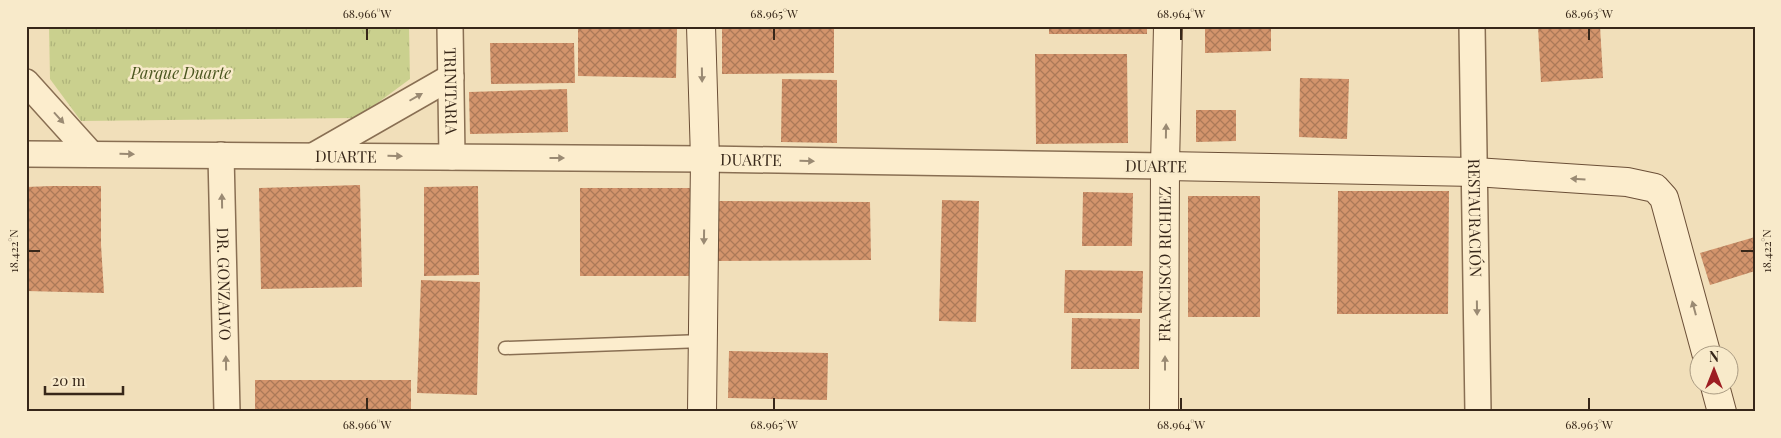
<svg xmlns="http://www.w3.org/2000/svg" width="1781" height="438" font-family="'Playfair Display',serif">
<defs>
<pattern id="park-tufts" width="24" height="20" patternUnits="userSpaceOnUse" patternTransform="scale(1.25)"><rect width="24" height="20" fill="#cad08e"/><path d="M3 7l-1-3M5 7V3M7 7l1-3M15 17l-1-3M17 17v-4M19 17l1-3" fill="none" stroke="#aeb37a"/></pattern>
<pattern id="building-cross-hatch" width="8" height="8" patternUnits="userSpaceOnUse" patternTransform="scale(1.25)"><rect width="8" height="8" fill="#d3946c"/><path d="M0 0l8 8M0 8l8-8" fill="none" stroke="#ac7958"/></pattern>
</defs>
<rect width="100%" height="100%" fill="#f1dfba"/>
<polygon fill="url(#park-tufts)" points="49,26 409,26 410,79 357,118 81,121 50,79"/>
<g fill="url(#building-cross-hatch)">
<polygon points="722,26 834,26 834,73 722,74"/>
<rect x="1049" y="26" width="98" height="8"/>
<polygon points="1205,26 1271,26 1271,51 1205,53"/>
<polygon points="1538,26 1600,26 1603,78 1541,82"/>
<polygon points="578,28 677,29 676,78 578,76"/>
<polygon points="490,43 574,43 575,83 491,84"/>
<polygon points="1035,54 1127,54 1128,143 1036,144"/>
<polygon points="1300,78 1349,79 1347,139 1299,137"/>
<polygon points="782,79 837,80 837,143 781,142"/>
<polygon points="567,89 568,132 470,134 469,92"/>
<polygon points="1196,110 1236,110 1236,141 1196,142"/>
<polygon points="360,185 362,287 261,289 259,188"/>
<polygon points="52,186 101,186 101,245 104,293 26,291 26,187"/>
<polygon points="478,186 479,275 424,276 424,187"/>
<polygon points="580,188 692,188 693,276 580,276"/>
<polygon points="1338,191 1449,191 1448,314 1337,314"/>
<polygon points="1083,192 1133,193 1132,246 1082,246"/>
<rect x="1188" y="196" width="72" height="121"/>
<polygon points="942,200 979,201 976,322 939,321"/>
<polygon points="720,201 870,202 871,260 711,261 710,208"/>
<polygon points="1755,237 1755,271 1710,285 1700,253"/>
<polygon points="1065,270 1143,271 1142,313 1064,313"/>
<polygon points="421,280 480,282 477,395 417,393"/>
<polygon points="1072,318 1140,319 1139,369 1071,369"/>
<polygon points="729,351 828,353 827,400 728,398"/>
<rect x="255" y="380" width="156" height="32"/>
<polygon points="1183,409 1247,410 1247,412 1183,412"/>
</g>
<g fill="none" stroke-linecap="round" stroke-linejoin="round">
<defs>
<polyline id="lane" points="505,348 703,341"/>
<g id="street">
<path id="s1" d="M450,26L452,157"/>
<path id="s2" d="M1472,26L1478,412"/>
<polyline points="26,82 91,154"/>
<path id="s3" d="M26,154L705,159L1165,166"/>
<path id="s4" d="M221,155L227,412"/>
<polyline points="313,156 451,77"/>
</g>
<g id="secondary">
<polyline points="701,26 705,159 702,412"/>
<polyline points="1165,166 1475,172 1627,182 1655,188 1664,198 1666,205 1707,356"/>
<polyline points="1715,386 1722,412"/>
<path id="s5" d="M1164,412L1165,166L1168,26"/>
</g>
</defs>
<use href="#lane" stroke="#896f53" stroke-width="15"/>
<use href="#street" stroke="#896f53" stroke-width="28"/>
<use href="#secondary" stroke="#6b4f37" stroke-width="30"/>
<use href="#lane" stroke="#fcedcd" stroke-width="12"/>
<use href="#street" stroke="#fcedcd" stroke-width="25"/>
<use href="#secondary" stroke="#fcedcd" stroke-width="28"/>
</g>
<defs><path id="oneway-solid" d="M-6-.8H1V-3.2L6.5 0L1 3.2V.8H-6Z" transform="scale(1.25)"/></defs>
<g fill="#9a8a73">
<use href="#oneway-solid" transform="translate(702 75) rotate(89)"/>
<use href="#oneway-solid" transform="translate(416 97) rotate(-30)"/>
<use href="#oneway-solid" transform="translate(59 118) rotate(48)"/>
<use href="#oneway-solid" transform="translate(1166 131) rotate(-89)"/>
<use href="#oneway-solid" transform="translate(127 154) rotate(1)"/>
<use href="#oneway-solid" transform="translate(395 156) rotate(1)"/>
<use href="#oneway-solid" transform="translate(557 158)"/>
<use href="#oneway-solid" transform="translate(807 161) rotate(1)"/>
<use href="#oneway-solid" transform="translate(1578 179) rotate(-176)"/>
<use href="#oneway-solid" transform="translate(222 201) rotate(-91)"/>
<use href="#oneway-solid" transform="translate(704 237) rotate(91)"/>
<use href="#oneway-solid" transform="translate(1477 308) rotate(89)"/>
<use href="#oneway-solid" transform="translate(1694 308) rotate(-105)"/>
<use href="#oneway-solid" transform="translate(226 363) rotate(-91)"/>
<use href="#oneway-solid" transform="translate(1165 363) rotate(-90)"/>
</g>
<path fill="none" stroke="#372719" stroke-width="2" d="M367,28V40M774,28V40M1181,28V40M1589,28V40M28,251H40M1741,251H1754M367,398V410M774,398V410M1181,398V410M1589,398V410"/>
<g text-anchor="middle" stroke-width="5" stroke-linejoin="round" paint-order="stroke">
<g font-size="16" font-style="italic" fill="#49551e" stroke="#f8eaca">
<text x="181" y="79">Parque Duarte</text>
</g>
<g font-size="16" fill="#372719" stroke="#f8eaca">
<text dy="6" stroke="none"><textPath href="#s1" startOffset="65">TRINITARIA</textPath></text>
<text dy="6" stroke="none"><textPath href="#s3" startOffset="320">DUARTE</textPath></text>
<text dy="6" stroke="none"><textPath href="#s3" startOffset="725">DUARTE</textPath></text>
<text transform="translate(1156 166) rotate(1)" y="6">DUARTE</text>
<text dy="6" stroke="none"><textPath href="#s2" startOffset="192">RESTAURACIÓN</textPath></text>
<text dy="6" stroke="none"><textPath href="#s5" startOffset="148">FRANCISCO RICHIEZ</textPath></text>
<text dy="6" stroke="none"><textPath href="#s4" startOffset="129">DR. GONZALVO</textPath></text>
</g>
</g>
<rect width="1781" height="438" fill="none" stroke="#f8eaca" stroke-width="55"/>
<g transform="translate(1714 370)"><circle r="24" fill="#f8eaca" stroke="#ab9c83"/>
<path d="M0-4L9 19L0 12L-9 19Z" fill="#9d1e22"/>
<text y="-8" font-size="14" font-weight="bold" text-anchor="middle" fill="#372719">N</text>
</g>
<path d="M45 386v8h78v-8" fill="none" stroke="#372719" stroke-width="2.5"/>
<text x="52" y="386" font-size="15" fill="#372719" stroke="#f8eaca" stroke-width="4" paint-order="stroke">20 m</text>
<rect x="28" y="28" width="1726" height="382" fill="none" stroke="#372719" stroke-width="2"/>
<g font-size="12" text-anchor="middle" fill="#372719">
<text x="367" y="18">68.966°W</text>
<text x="774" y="18">68.965°W</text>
<text x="1181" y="18">68.964°W</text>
<text x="1589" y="18">68.963°W</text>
<text transform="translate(14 251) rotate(-90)" y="4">18.422°N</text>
<text transform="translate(1767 251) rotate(-90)" y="4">18.422°N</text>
<text x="367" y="429">68.966°W</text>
<text x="774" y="429">68.965°W</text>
<text x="1181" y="429">68.964°W</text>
<text x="1589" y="429">68.963°W</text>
</g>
</svg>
